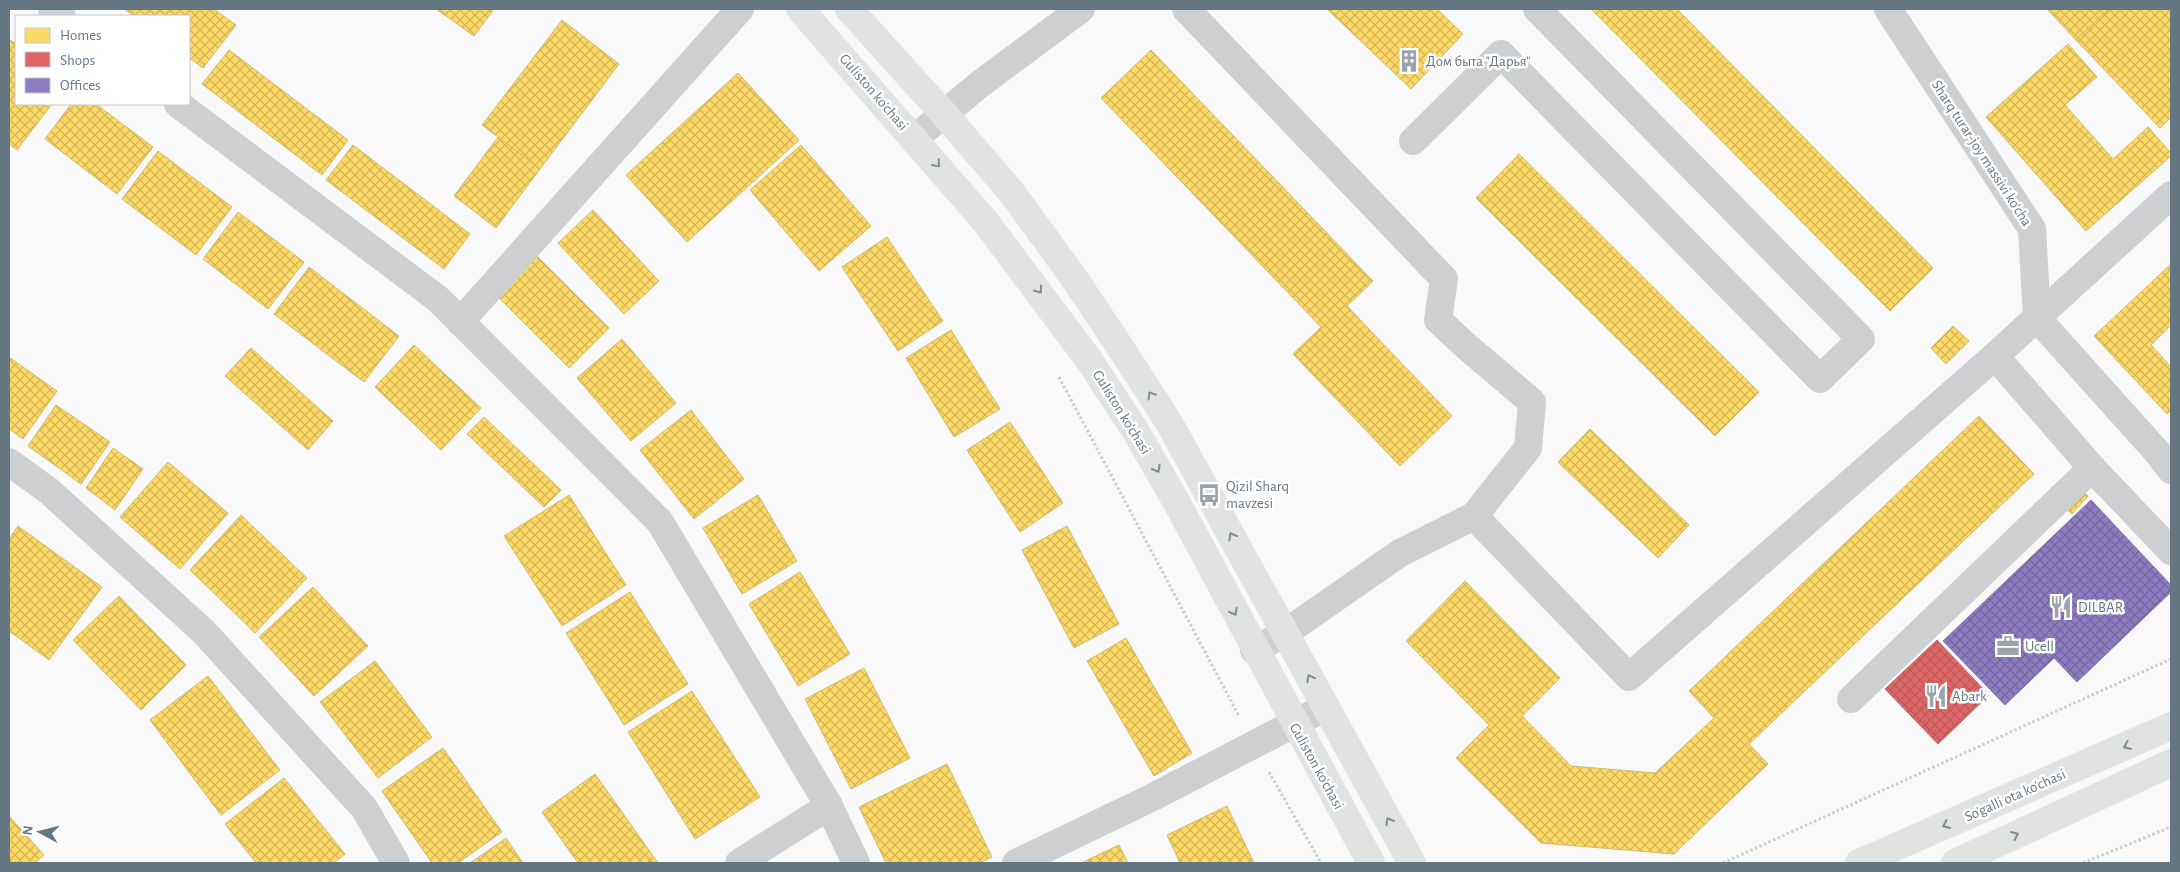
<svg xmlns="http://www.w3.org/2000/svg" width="2180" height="872" font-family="'Alegreya Sans',sans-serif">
<defs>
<pattern id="homes-cross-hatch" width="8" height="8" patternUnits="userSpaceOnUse" patternTransform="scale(1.25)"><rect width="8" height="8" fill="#ffd966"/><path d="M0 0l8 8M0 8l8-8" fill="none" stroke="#d2b559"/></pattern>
<pattern id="shops-cross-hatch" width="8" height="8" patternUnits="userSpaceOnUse" patternTransform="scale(1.25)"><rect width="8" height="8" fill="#e06666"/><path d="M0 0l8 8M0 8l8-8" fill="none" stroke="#b95959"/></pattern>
<pattern id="offices-cross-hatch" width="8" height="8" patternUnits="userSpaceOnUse" patternTransform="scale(1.25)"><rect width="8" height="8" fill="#8e7cc3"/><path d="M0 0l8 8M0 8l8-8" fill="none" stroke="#72669c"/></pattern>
</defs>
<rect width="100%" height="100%" fill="#f9f9f9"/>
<g fill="url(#homes-cross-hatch)" stroke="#d1bb6f">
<polygon points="124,9 214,9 236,25 203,68 189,58 189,16 134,16"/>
<polygon points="436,9 494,9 474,36"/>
<polygon points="1327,9 1437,9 1463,34 1411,89"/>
<polygon points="1591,9 1677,9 1933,268 1890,311"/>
<polygon points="2047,9 2109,9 2076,40"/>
<polygon points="2109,9 2171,9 2171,117 2160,128 2076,40"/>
<polygon points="562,20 619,64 540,169 482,125"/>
<polygon points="9,39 16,44 16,104 52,104 17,150 9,144"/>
<polygon points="2068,44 2097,77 2065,105 2113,159 2148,127 2171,153 2171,156 2086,231 1986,117"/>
<polygon points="229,50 348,140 322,175 202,84"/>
<polygon points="1151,50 1373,281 1347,306 1452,416 1400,466 1293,354 1321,327 1101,98"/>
<polygon points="738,73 799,140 687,242 626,175"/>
<polygon points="71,104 96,104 153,147 117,194 45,139"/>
<polygon points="498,137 540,169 496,228 454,196"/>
<polygon points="353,145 470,234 444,269 326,180"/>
<polygon points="801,145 871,226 819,271 750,190"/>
<polygon points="158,151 232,207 196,255 122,199"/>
<polygon points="1519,154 1759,392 1715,436 1476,198"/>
<polygon points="593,210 659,281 624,314 558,243"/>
<polygon points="238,212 304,262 268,309 203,259"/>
<polygon points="887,237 943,321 898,351 842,267"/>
<polygon points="536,255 609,328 569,368 496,295"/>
<polygon points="2171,264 2171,325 2151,345 2171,367 2171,410 2167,414 2094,336"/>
<polygon points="309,267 399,336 364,382 274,314"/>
<polygon points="1953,326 1969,341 1946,364 1931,348"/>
<polygon points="951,330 1000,409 954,437 906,358"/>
<polygon points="622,339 676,403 631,441 577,378"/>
<polygon points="414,345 481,408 441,450 375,387"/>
<polygon points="251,348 333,421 308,450 225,376"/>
<polygon points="9,357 57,391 23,439 9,429"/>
<polygon points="56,405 110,442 81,484 28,446"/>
<polygon points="691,410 744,479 694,519 640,450"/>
<polygon points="1979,416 2034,474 1749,744 1768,764 1674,854 1541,843 1456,758 1489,725 1406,641 1465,581 1560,678 1522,716 1571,766 1655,773 1714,718 1689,691"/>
<polygon points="484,417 561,490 544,507 467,434"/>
<polygon points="1010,422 1063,503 1020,532 967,450"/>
<polygon points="1590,429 1689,525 1658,558 1558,462"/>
<polygon points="113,448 143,469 115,510 86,488"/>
<polygon points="168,462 228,513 180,569 120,517"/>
<polygon points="2081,488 2088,496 2072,514 2063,506"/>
<polygon points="569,495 626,585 562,626 504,536"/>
<polygon points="758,495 797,561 742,594 703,528"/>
<polygon points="241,515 307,578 255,633 190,570"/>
<polygon points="18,526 102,587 49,660 9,631 9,539"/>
<polygon points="1067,526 1119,624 1074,648 1022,550"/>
<polygon points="800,572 850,654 798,686 749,604"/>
<polygon points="313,587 368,646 314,696 259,637"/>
<polygon points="630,592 688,684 624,725 566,633"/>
<polygon points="119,596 186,665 141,710 73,640"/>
<polygon points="1126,638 1192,753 1154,776 1087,661"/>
<polygon points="375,661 432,737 378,778 320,702"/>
<polygon points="864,668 910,758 851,789 805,699"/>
<polygon points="208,676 280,770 221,815 150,720"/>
<polygon points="692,691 760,797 695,839 628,732"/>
<polygon points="443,748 502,832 458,863 432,863 382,791"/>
<polygon points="947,764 992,857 980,863 886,863 859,807"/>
<polygon points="595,774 658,863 578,863 542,812"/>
<polygon points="284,778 345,854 334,863 256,863 225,824"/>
<polygon points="1227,806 1254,863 1180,863 1167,835"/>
<polygon points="9,816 44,855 35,863 9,863"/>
<polygon points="506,838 523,863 470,863"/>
<polygon points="1119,845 1128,863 1081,863"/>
</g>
<polygon fill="url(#shops-cross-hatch)" stroke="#bb6b6f" points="1937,640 1989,695 1938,744 1885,689"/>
<polygon fill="url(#offices-cross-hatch)" stroke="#827ab0" points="2091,500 2171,585 2171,592 2077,682 2054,658 2005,705 1943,641"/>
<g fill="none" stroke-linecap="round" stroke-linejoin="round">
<g stroke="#cbcccd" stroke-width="3" stroke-dasharray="2.5 2.5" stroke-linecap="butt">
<polyline points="1059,377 1239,716"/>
<polyline points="1269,772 1321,863"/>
<polyline points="1723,863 2171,659"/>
<polyline points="2083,863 2171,827"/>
</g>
<g stroke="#cecfd0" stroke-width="28">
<polyline points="52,9 62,16"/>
<polyline points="1186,9 1444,279 1438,320 1466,346 1532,402 1528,448 1474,516 1400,553 1285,633 1254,650"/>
<polyline points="1888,9 2032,229 2037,318 2158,453 2171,470"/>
<polyline points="178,104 438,299 660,522 829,806 856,863"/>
<polyline points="915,138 980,84 1081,9"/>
<polyline points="1413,141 1501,54 1820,379 1861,339 1537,9"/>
<polyline points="460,322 740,9"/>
<polyline points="1995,356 2092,468 2171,551"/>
<polyline points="9,462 49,491 204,632 364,808 396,863"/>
<polyline points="1474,516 1629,677 1995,356 2171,195"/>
<polyline points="1851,699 2092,468"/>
<polyline points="739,863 829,806"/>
<polyline points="1016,863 1153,797 1326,707"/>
</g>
<g stroke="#e1e2e2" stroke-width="28">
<polyline points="800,9 985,221 1089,360 1135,430 1177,503 1371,863"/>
<polyline points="849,9 944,114 1013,194 1076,281 1122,350 1168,421 1412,863"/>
<polyline points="1859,863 2171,726"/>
<polyline points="1955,863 2171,763"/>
</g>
</g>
<defs><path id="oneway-chevron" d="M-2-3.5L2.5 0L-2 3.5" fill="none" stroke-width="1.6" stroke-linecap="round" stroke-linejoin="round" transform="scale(1.25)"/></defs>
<g stroke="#7e8c96">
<use href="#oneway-chevron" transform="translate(937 164) rotate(49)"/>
<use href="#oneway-chevron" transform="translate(1039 290) rotate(54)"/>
<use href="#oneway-chevron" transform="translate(1151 395) rotate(-123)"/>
<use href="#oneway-chevron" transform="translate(1157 469) rotate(60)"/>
<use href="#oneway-chevron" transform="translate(1232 536) rotate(-119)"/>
<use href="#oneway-chevron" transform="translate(1234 612) rotate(62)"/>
<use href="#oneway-chevron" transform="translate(1310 678) rotate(-119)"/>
<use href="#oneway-chevron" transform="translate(2127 746) rotate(156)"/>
<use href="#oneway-chevron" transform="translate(1389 821) rotate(-119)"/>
<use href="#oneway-chevron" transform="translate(1946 825) rotate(156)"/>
<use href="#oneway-chevron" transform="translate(2015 835) rotate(-25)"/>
</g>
<defs>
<symbol id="building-bare" viewBox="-9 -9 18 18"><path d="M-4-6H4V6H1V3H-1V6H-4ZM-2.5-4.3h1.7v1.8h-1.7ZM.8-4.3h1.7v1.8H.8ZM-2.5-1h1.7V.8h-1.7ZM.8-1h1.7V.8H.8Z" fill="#99a4ac" stroke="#fff" stroke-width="2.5" paint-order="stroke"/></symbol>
<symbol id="bus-bare" viewBox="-9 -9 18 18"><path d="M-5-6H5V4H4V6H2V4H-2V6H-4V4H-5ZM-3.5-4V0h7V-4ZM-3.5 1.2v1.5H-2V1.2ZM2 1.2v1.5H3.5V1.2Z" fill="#99a4ac" stroke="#fff" stroke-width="2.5" paint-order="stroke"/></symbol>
<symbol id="restaurant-bare" viewBox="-9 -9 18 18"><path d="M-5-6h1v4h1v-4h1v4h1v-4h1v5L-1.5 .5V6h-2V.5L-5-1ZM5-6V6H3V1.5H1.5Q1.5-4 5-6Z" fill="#99a4ac" stroke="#fff" stroke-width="2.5" paint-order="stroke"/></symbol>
<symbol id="office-bare" viewBox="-9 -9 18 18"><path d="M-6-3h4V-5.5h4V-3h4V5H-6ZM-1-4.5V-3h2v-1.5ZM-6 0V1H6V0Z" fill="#99a4ac" stroke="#fff" stroke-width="2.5" paint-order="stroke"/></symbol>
</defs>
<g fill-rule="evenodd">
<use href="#building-bare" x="1393" y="45" width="32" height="32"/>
<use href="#bus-bare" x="1193" y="479" width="32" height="32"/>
<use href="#restaurant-bare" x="2045" y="591" width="32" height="32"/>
<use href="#office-bare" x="1992" y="630" width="32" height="32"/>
<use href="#restaurant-bare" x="1920" y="680" width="32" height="32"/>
</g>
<g text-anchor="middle" stroke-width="5" stroke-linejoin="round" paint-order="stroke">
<g font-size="15" fill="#657683" stroke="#fff" text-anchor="start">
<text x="1426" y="66">Дом быта "Дарья"</text>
<text x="1226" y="491">Qizil Sharq<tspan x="1226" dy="17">mavzesi</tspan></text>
<text x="2078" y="612">DILBAR</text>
<text x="2025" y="651">Ucell</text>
<text x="1952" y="701">Abark</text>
</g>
<g font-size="15" fill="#657683" stroke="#fff">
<text transform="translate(874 92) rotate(49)" y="5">Guliston ko'chasi</text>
<text transform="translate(1982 153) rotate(57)" y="5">Sharq turar-joy massivi ko'cha</text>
<text transform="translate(1122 412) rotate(58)" y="5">Guliston ko'chasi</text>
<text transform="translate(1317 766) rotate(61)" y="5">Guliston ko'chasi</text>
<text transform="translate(2015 795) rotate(-24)" y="5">So'galli ota ko'chasi</text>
</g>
</g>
<rect width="2180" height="872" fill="none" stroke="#657683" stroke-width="20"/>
<rect x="15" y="15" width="175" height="90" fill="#ffffff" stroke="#c1c8cd"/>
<rect x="25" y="28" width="25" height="15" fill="#ffd966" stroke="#c1c8cd"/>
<text x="60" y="40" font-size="15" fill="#657683">Homes</text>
<rect x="25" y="52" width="25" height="15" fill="#e06666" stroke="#c1c8cd"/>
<text x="60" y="65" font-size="15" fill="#657683">Shops</text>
<rect x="25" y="78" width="25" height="15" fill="#8e7cc3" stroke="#c1c8cd"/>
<text x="60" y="90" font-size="15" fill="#657683">Offices</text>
<g transform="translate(40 832) rotate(277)" stroke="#ffffff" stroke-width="4" paint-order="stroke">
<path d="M0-4L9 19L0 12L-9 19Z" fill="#657683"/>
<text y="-8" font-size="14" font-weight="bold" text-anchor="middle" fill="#657683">N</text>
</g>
</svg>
